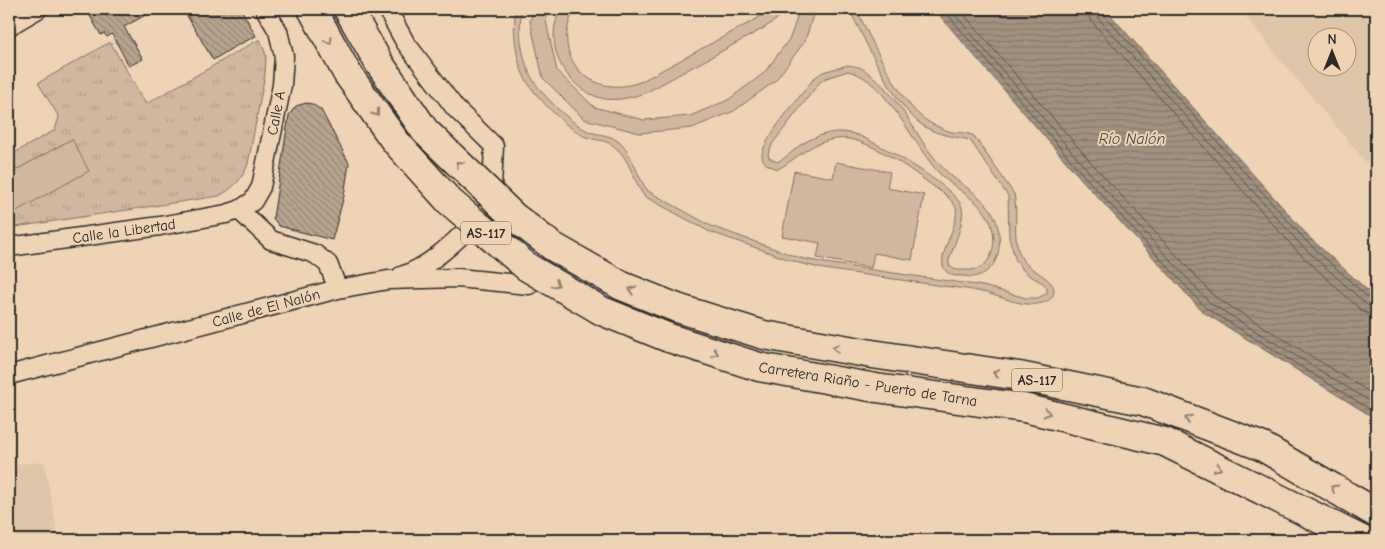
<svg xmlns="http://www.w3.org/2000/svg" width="1385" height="549" font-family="'Comic Neue',sans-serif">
<defs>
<pattern id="grass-tufts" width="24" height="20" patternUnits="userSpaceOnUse" patternTransform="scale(1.25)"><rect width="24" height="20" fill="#cfb89f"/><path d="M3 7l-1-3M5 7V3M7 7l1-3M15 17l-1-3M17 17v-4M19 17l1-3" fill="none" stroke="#b29e89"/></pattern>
<pattern id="water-rules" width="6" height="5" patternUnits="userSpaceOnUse" patternTransform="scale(1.25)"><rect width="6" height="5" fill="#a2917f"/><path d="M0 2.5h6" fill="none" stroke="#847768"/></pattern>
<pattern id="building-back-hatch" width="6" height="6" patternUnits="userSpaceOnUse" patternTransform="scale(1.25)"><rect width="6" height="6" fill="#b8a48e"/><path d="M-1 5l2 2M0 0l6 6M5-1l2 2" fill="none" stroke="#968674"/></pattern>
</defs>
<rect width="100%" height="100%" fill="#eed4b5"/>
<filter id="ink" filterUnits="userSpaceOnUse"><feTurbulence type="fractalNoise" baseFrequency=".02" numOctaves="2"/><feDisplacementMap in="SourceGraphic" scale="10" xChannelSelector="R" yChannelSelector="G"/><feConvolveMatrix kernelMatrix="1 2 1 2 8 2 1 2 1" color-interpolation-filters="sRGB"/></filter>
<g filter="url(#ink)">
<g fill="#dec6a9" fill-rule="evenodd">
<path d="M1240,9H1376V174L1283,63ZM1318,38H1348V68H1318Z"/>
<polygon points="9,414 17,464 44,462 59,540 9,540"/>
</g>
<path fill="url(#grass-tufts)" stroke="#7d7265" d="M260,39L266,55L265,74L248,164C242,180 233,188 219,196L9,228V211L10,214L72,139L9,174V153L16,152L55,130L59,117L38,83L110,42L146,104Z"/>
<g fill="#cfb89f" stroke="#7d7265" fill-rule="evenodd">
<path d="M516,9H522C518,28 521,54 529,72C536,90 570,123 588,131C599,136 608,133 619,142C634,155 636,176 648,191L711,226L800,258L825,263L983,286L1026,298H1038L1047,293V288L1043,283L1030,276L1023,270L1016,261L1009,238L1008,196L970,140C953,136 938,136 922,125C893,105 866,41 849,9H856C871,38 900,105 927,121C934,125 944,130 952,132C959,133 967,132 974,136L1014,194C1019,215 1011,237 1021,257C1028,271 1055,278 1054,291C1053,304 1035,305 1026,304C1011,302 996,295 982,292C965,288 947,287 929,284C894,279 859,274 824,269L799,263L708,231L644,196C633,180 630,159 615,147C606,139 597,141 586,137C568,130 532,94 524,76C516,61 512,26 516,9Z"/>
<polygon points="534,9 550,9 546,21 557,71 594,107 644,120 690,116 728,100 764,73 790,38 800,9 815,9 805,41 775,81 734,111 692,128 640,133 584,119 543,78 530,21"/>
<path d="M561,9H575C548,57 592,102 642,81L758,18L769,9H785L776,20L764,28L647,92C633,97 620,101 605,99C566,91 541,45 561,9Z"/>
<path d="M848,65C851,66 856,66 859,67C865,69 881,83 885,88C909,113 921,147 946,171C961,186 987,197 995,218C1003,238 1002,269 977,276C973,278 967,276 962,276C955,276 950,276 945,270C935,257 960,225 956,208C954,203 950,200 947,196C918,176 888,150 854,140C843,137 831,139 820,143C804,149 793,161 778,169C770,166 762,164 762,155C762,140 804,92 814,78L823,72ZM848,71C886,78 914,148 941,175C956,190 979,199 989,219C999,239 994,272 966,270C959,270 954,271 949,265V260C953,247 965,222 962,208C959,189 877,142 857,135C852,133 844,132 838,132C826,132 809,139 799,146C792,152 786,158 777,162L769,158L768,154L773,143L819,83L826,78Z"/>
<polygon points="72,139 89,171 11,214 9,211 9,174"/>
<polygon points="836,162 890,172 887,188 924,195 912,260 874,253 871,268 817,258 820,243 782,236 794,171 833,178"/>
</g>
<polygon fill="url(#water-rules)" stroke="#72685d" points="937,9 1105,9 1310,238 1376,298 1376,419 1203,312 1082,180 940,16"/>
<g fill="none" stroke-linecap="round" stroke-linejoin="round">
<g stroke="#5b544d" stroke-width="1">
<polyline points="943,9 1085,177 1206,308 1376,413"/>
<polyline points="950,9 1090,173 1210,303 1376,405"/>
<polyline points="959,9 1096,168 1215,297 1376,396"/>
<polyline points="1088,9 1089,17 1093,23 1296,250 1362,311 1369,314 1376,315"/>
<polyline points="1095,9 1098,18 1301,245 1367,305 1376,308"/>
<polyline points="1101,9 1103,14 1306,241 1371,300 1376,301"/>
</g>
</g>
<g fill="url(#building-back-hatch)" stroke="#2b2b2b">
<polygon points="86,9 156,9 124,27 143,59 129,66 112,34 107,37 104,33 101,35"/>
<polygon points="183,9 241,9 256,36 234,47 213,60"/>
<polygon points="306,103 312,104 321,110 349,163 344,196 332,240 279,226 273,218 289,115 296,106"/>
</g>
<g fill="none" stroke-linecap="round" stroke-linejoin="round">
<defs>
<g id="street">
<path d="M387,9L405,42L455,108L494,146L491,207C466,230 433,267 401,276"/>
<polyline points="9,26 38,9"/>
<polyline points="239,210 271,240 315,254 328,264 338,289"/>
<polyline points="9,247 160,226 226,214 239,210 253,201 261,187 282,85 284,56 278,31 265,9"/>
<polyline points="9,375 338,289 388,280 458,278 529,285"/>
</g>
<g id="highway">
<polyline points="312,9 347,73"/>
<polyline points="348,9 379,63"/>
<polyline points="677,308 764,335 872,354 1019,376 1143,401 1263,447 1376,513"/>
<polyline points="669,338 759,367 876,388 1024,408 1165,442 1362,540"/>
</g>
</defs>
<use href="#street" stroke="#2b2b2b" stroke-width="21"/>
<use href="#highway" stroke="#2b2b2b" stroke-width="31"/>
<use href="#street" stroke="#eed4b5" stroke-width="18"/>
<use href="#highway" stroke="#eed4b5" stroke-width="28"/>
<defs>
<g id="highway-bridge">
<polyline points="379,63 425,131 513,216 552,246 622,286 677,308"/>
<polyline points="347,73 395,141 449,201 527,267 602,311 669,338"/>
</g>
</defs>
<use href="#highway-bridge" stroke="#2b2b2b" stroke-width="31" stroke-linecap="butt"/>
<use href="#highway-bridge" stroke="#eed4b5" stroke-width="28"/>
</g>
<defs><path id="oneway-chevron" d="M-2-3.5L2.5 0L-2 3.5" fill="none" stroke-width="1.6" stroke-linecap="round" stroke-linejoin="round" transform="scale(1.25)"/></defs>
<g stroke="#8c8070">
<use href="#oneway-chevron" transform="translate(329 41) rotate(61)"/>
<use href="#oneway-chevron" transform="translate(376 113) rotate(55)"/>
<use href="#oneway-chevron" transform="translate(459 164) rotate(-136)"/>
<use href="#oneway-chevron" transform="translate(556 284) rotate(31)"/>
<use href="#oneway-chevron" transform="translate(632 290) rotate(-158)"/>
<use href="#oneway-chevron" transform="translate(836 348) rotate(-170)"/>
<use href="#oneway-chevron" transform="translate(715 353) rotate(18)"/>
<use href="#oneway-chevron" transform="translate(996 373) rotate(-171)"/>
<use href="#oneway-chevron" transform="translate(1047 413) rotate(14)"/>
<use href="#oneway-chevron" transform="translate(1188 419) rotate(-159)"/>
<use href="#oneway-chevron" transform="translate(1218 468) rotate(26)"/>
<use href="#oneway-chevron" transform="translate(1334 488) rotate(-150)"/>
</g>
</g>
<g text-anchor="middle" stroke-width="4" stroke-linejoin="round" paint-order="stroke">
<g fill="#eed4b5" stroke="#665e54" stroke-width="1">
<rect x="461" y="221.5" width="50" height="23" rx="4"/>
<rect x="1012" y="368.5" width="50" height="23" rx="4"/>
</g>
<g font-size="14" font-weight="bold" fill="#2b2b2b">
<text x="486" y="238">AS-117</text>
<text x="1037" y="385">AS-117</text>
</g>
<g font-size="15" fill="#2b2b2b" stroke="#eed4b5">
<text transform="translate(276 113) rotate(-79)" y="5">Calle A</text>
<text transform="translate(124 231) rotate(-8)" y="5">Calle la Libertad</text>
<text transform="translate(266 308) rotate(-15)" y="5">Calle de El Nalón</text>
<text transform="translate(868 384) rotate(9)" y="5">Carretera Riaño - Puerto de Tarna</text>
</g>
<g font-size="16" font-style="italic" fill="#494440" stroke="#eed4b5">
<text x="1132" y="144">Río Nalón</text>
</g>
</g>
<rect width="1385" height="549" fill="none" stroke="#eed4b5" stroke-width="30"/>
<rect x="15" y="15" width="1355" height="519" fill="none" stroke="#2b2b2b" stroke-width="2" filter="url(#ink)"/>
<g transform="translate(1332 52)"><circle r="24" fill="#eed4b5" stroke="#a0907e"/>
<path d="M0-4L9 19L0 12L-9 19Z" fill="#2b2b2b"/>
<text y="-8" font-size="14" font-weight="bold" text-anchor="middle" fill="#2b2b2b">N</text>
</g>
</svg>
